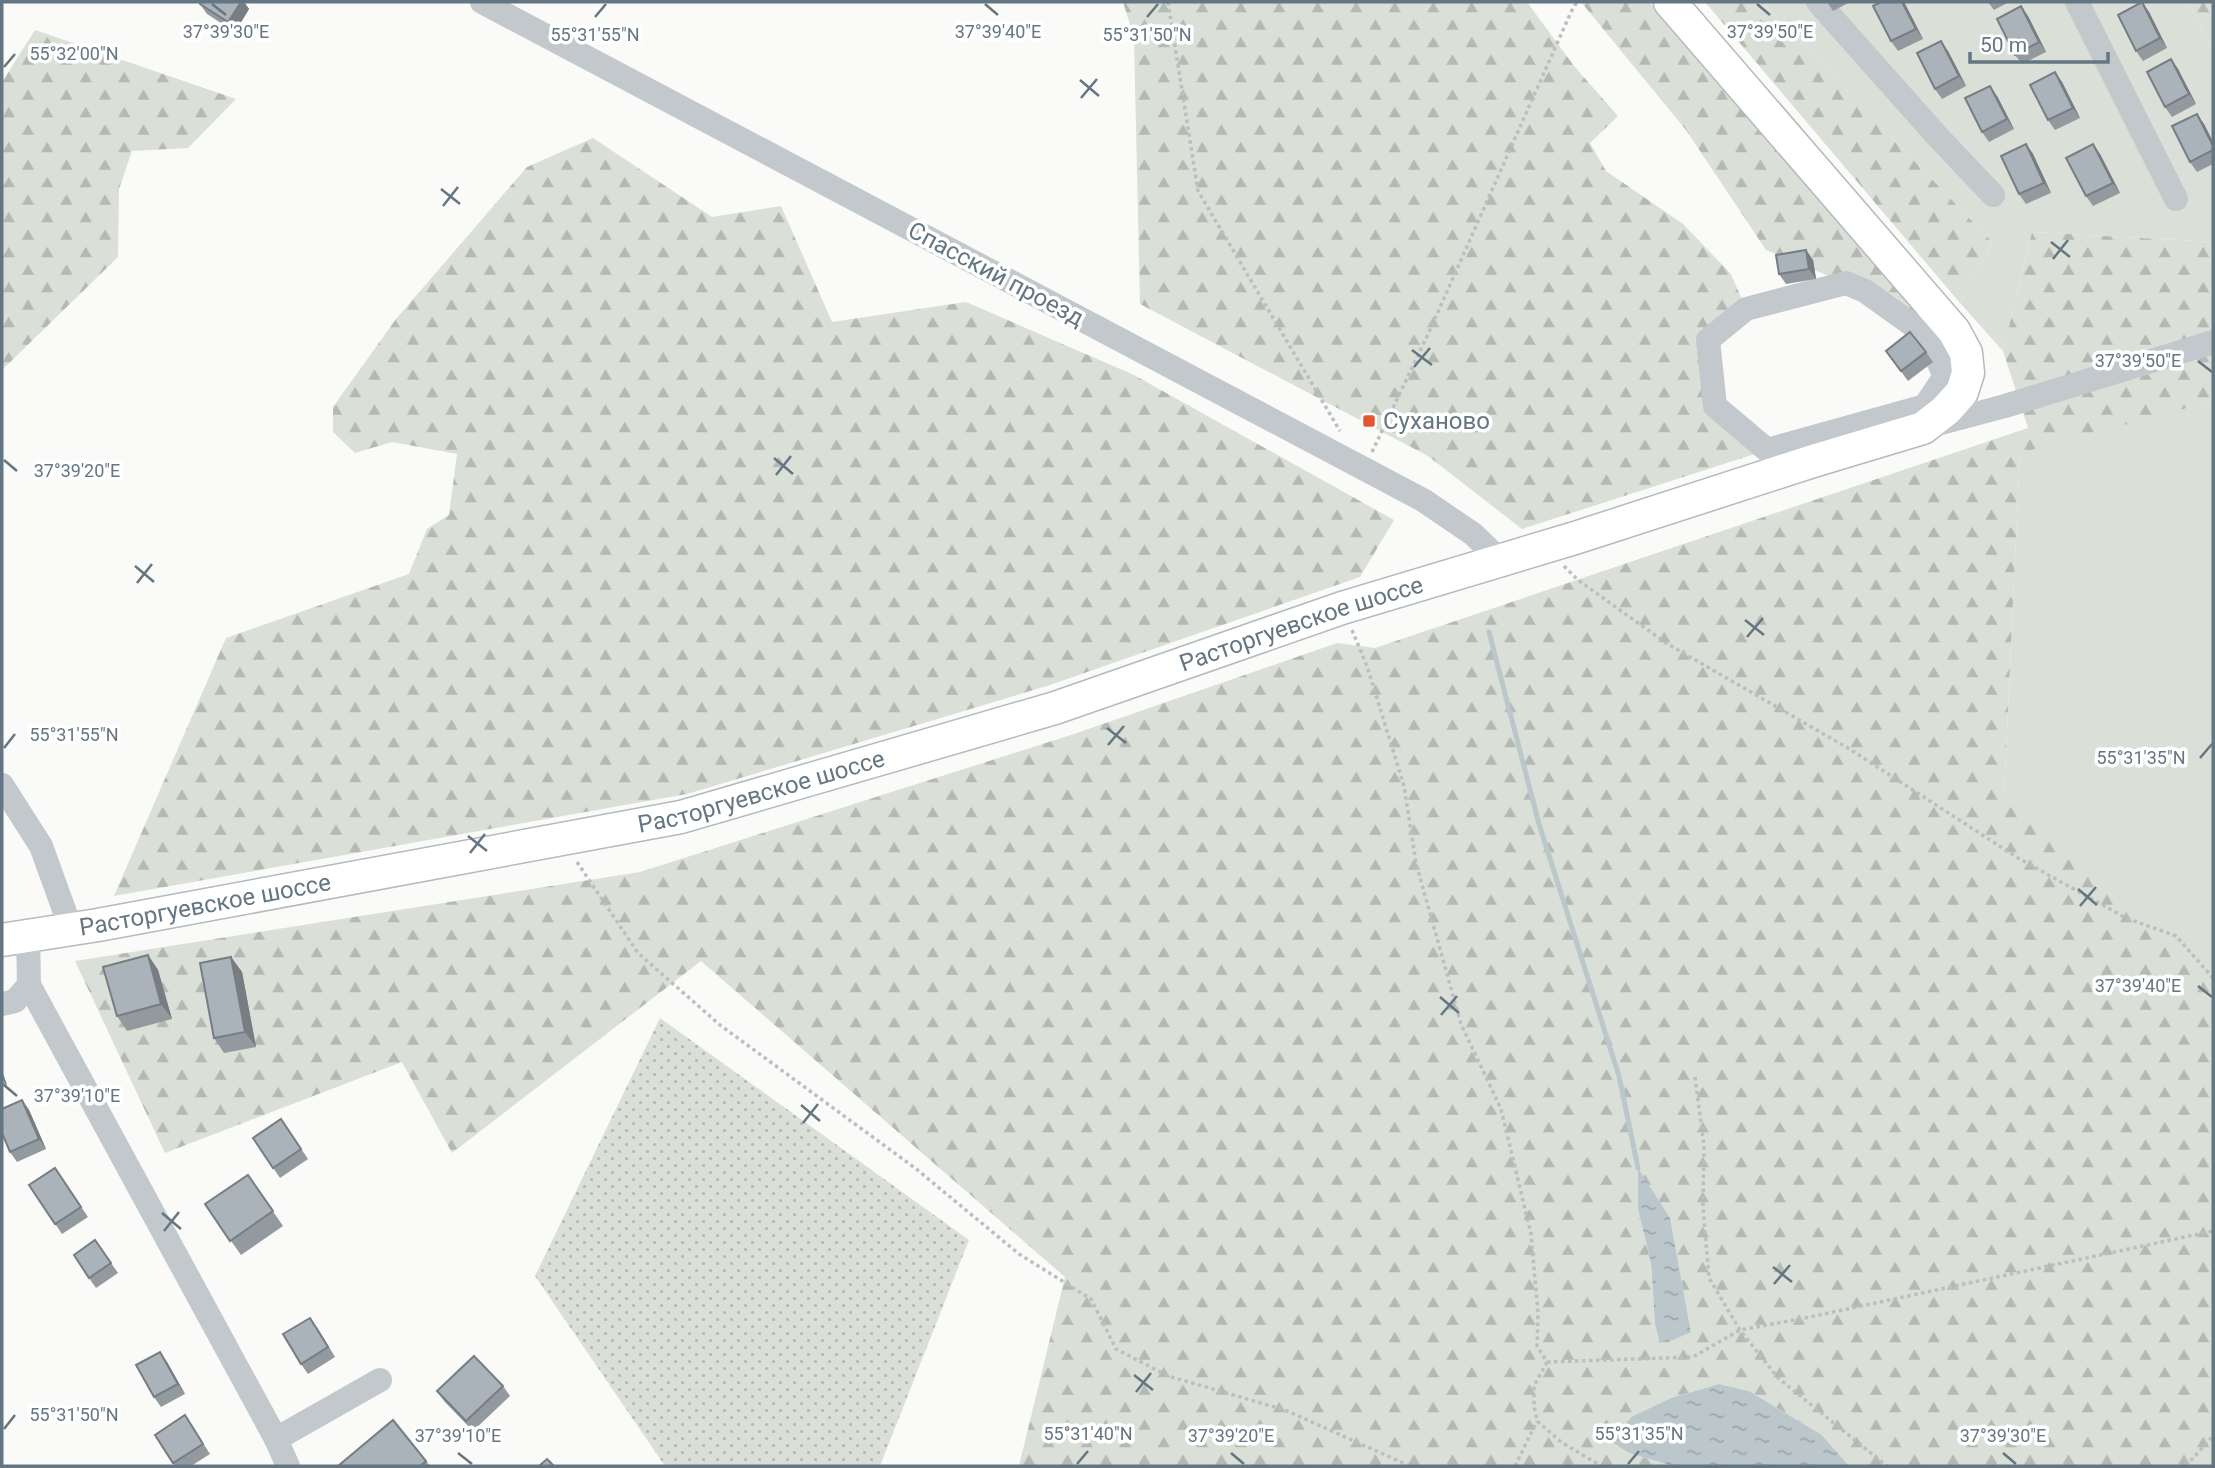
<svg xmlns="http://www.w3.org/2000/svg" width="2215" height="1468" font-family="Roboto,sans-serif">
<defs>
<pattern id="forest-firs" width="22" height="20" patternUnits="userSpaceOnUse" patternTransform="scale(1.75)"><rect width="22" height="20" fill="#dadfd7"/><path d="M5 1l3.5 6h-7zM16 11l3.5 6h-7z" fill="#b4b9b4"/></pattern>
<pattern id="garden-dots" width="8" height="8" patternUnits="userSpaceOnUse" patternTransform="scale(1.75)"><rect width="8" height="8" fill="#dadfd7"/><path d="M2 2h.1M6 6h.1" fill="none" stroke="#b4b9b4" stroke-width="1.8" stroke-linecap="round"/></pattern>
<pattern id="water-ripples" width="26" height="14" patternUnits="userSpaceOnUse" patternTransform="scale(1.75)"><rect width="26" height="14" fill="#bbc7cb"/><path d="M2 4q2-2 4 0t4 0M15 11q2-2 4 0t4 0" fill="none" stroke="#9ca6aa"/></pattern>
</defs>
<rect width="100%" height="100%" fill="#fafaf8"/>
<g fill="#dadfd7">
<polygon points="1762,2 2189,2 2213,51 2213,242 2032,232 2003,351 1960,303 1993,243"/>
<polygon points="2213,401 2213,968 2203,968 2004,796 2020,452"/>
</g>
<g fill="url(#forest-firs)" fill-rule="evenodd">
<polygon points="1123,2 1527,2 1574,66 1618,116 1590,143 1606,171 1683,224 1731,274 1746,309 1708,340 1715,406 1767,450 1522,529 1428,456 1140,304 1134,38"/>
<polygon points="1581,2 1649,2 1944,332 1865,291 1766,250 1686,130"/>
<polygon points="1705,2 1762,2 1993,243 1960,303"/>
<polygon points="2189,2 2213,2 2213,51"/>
<polygon points="35,30 236,99 188,148 132,151 119,189 118,257 2,370 2,82"/>
<polygon points="593,138 712,217 781,206 832,322 966,302 1134,375 1394,520 1360,577 1047,686 687,794 114,896 226,638 409,574 427,529 449,515 457,454 392,442 355,453 333,432 333,407 396,319 527,167"/>
<path d="M2032,232L2213,242V401L2020,453L2004,795L2203,968H2213V1466H1849L1822,1435L1749,1391L1719,1384L1671,1398L1633,1416L1608,1438L1629,1453L1673,1466H1019L1065,1277L701,961L452,1153L402,1062L165,1153L75,961L640,872L1074,734L1337,643L1375,648L2028,428L2003,351ZM1638,1169L1670,1219L1691,1332L1655,1324L1651,1263L1638,1209Z"/>
</g>
<polygon fill="url(#garden-dots)" points="660,1018 969,1240 880,1466 665,1466 535,1276"/>
<g fill="url(#water-ripples)">
<polygon points="1638,1168 1670,1218 1691,1332 1673,1340 1660,1342 1655,1324 1651,1263 1638,1209"/>
<polygon points="1719,1384 1749,1391 1822,1435 1849,1466 1673,1466 1629,1453 1608,1439 1633,1416 1671,1398"/>
</g>
<g fill="none" stroke-linecap="round" stroke-linejoin="round">
<polyline stroke="#bbc7cb" stroke-width="5" points="1489,632 1539,824 1619,1076 1638,1168"/>
<defs>
<g id="major">
<path id="s1" d="M2,940L98,925L681,817L1055,708L1342,608L1575,538L1813,461L1923,428L1946,410L1962,392L1968,373L1966,353L1954,331L1670,2"/>
</g>
</defs>
<use href="#major" stroke="#b5babe" stroke-width="35"/>
<g stroke="#bbbfc2" stroke-width="3.5" stroke-dasharray="3.5 3.5" stroke-linecap="butt">
<polyline points="1168,2 1198,191 1340,431"/>
<polyline points="1372,452 1429,332 1571,12 1577,2"/>
<polyline points="1564,566 1578,580 1666,643 1848,748 2018,858 2126,918 2176,936 2213,978"/>
<polyline points="1352,630 1367,666 1404,786 1416,863 1461,1024 1501,1109 1531,1234 1538,1313 1537,1346 1547,1362"/>
<polyline points="577,862 638,953 720,1025 915,1168 1019,1254 1091,1299 1116,1349 1168,1376 1285,1410 1410,1466"/>
<polyline points="1695,1077 1704,1146 1703,1206 1709,1278 1740,1330 1778,1378 1887,1466"/>
<polyline points="1547,1362 1693,1357 1740,1330 1805,1318 2213,1231"/>
<polyline points="1547,1362 1534,1386 1534,1406 1537,1421 1561,1442 1601,1466"/>
<polyline points="1515,1466 1537,1421"/>
<polyline points="2186,1466 2213,1436"/>
</g>
<g stroke="#c3c8cc" stroke-width="24">
<polyline points="482,2 1423,500 1473,534 1500,560"/>
<polyline points="1818,2 1938,137 1993,195"/>
<polyline points="2077,2 2176,199"/>
<polygon points="1846,283 1865,291 1925,334 1945,376 1925,406 1767,450 1715,406 1708,340 1746,309"/>
<polyline points="1930,426 2005,406 2213,342"/>
<polyline points="2,785 41,846 71,929"/>
<polyline points="28,935 29,985 276,1439 288,1466"/>
<polyline points="2,1004 15,1001 29,985"/>
<polyline points="276,1439 380,1380"/>
</g>
<use href="#major" stroke="#fff" stroke-width="32"/>
</g>
<g fill="#929a9f">
<polygon points="201,2 244,2 249,9 235,32 207,14 200,4"/>
<polygon points="1827,2 1850,2 1833,11"/>
<polygon points="1881,2 1904,2 1923,39 1898,51 1891,41"/>
<polygon points="1988,2 2009,2 1994,10"/>
<polygon points="2149,12 2167,48 2143,61 2136,51"/>
<polygon points="2028,16 2046,52 2022,64 2015,55"/>
<polygon points="1948,51 1966,86 1942,99 1935,89"/>
<polygon points="2171,59 2178,69 2196,104 2172,117 2165,107"/>
<polygon points="2055,72 2062,82 2080,118 2055,130 2048,120"/>
<polygon points="1997,96 2014,129 1989,142 1982,132"/>
<polygon points="2204,124 2213,142 2213,164 2197,172 2190,162"/>
<polygon points="2026,144 2033,154 2051,193 2026,204 2019,194"/>
<polygon points="2100,154 2120,193 2093,206 2086,196"/>
<polygon points="1806,250 1813,260 1816,279 1786,284 1779,274"/>
<polygon points="1886,351 1926,352 1933,362 1908,381"/>
<polygon points="148,955 158,970 172,1019 127,1031 117,1016"/>
<polygon points="231,957 242,972 256,1047 224,1053 214,1038"/>
<polygon points="2,1071 7,1085 2,1086"/>
<polygon points="22,1100 29,1110 46,1149 17,1162 10,1152"/>
<polygon points="281,1119 308,1159 280,1178 253,1138"/>
<polygon points="55,1168 88,1217 62,1234 29,1185"/>
<polygon points="248,1175 283,1226 241,1255 205,1204"/>
<polygon points="95,1240 118,1273 96,1288 89,1278"/>
<polygon points="317,1327 335,1357 308,1374 301,1364"/>
<polygon points="167,1362 185,1394 161,1407 154,1397"/>
<polygon points="503,1386 510,1396 473,1431 444,1401 437,1391"/>
<polygon points="185,1415 210,1454 191,1466 175,1466 155,1435"/>
<polygon points="426,1461 430,1466 338,1466"/>
</g>
<g fill="#777d82">
<polygon points="241,2 244,2 249,9 235,32 228,22"/>
<polygon points="1902,2 1904,2 1923,39 1916,29"/>
<polygon points="2142,2 2149,12 2167,48 2160,38"/>
<polygon points="2021,6 2028,16 2046,52 2039,42"/>
<polygon points="1941,41 1948,51 1966,86 1959,76"/>
<polygon points="2171,59 2178,69 2196,104 2189,94"/>
<polygon points="2055,72 2062,82 2080,118 2073,108"/>
<polygon points="1990,86 1997,96 2014,129 2007,119"/>
<polygon points="2197,114 2204,124 2213,142 2213,146"/>
<polygon points="2026,144 2033,154 2051,193 2044,183"/>
<polygon points="2093,144 2100,154 2120,193 2113,183"/>
<polygon points="1806,250 1813,260 1816,279 1809,269"/>
<polygon points="148,955 158,970 172,1019 161,1004"/>
<polygon points="231,957 242,972 256,1047 245,1032"/>
<polygon points="2,1071 7,1085 2,1078"/>
<polygon points="22,1100 29,1110 46,1149 39,1139"/>
<polygon points="160,1352 167,1362 185,1394 178,1384"/>
</g>
<g fill="#aab3b9" stroke="#777d82" stroke-width="2">
<polygon points="201,2 241,2 228,22 200,4"/>
<polygon points="1881,2 1902,2 1916,29 1891,41 1873,6"/>
<polygon points="2142,2 2160,38 2136,51 2118,15"/>
<polygon points="2021,6 2039,42 2015,55 1997,19"/>
<polygon points="1941,41 1959,76 1935,89 1917,53"/>
<polygon points="2171,59 2189,94 2165,107 2147,72"/>
<polygon points="2055,72 2073,108 2048,120 2030,85"/>
<polygon points="1990,86 2007,119 1982,132 1965,98"/>
<polygon points="2197,114 2213,146 2213,150 2190,162 2172,126"/>
<polygon points="2026,144 2044,183 2019,194 2001,156"/>
<polygon points="2093,144 2113,183 2086,196 2066,158"/>
<polygon points="1806,250 1809,269 1779,274 1776,255"/>
<polygon points="1910,332 1926,352 1901,371 1886,351"/>
<polygon points="148,955 161,1004 117,1016 103,967"/>
<polygon points="231,957 245,1032 214,1038 200,963"/>
<polygon points="22,1100 39,1139 10,1152 2,1133 2,1109"/>
<polygon points="281,1119 301,1149 273,1168 253,1138"/>
<polygon points="55,1168 81,1207 55,1224 29,1185"/>
<polygon points="248,1175 273,1211 230,1241 205,1204"/>
<polygon points="95,1240 111,1263 89,1278 74,1255"/>
<polygon points="310,1318 328,1347 301,1364 283,1334"/>
<polygon points="160,1352 178,1384 154,1397 136,1365"/>
<polygon points="474,1356 503,1386 466,1421 437,1391"/>
<polygon points="185,1415 203,1444 173,1463 155,1435"/>
<polygon points="393,1420 426,1461 420,1466 338,1466"/>
<polygon points="547,1459 554,1466 539,1466"/>
</g>
<path fill="none" stroke="#657683" stroke-width="2.5" d="M212,4L226,15M985,4L998,15M1757,4L1770,15M595,17L606,4M1147,17L1158,4M4,67L15,54M1080,80L1099,96M1081,98L1097,79M441,189L460,204M443,206L458,187M2051,242L2070,257M2053,259L2068,240M1412,350L1432,365M2198,361L2212,372M1414,367L1430,348M774,458L793,474M4,460L17,471M776,475L791,456M135,566L154,582M137,583L152,564M1745,620L1764,635M1747,637L1763,618M1107,728L1126,743M1108,745L1124,726M4,748L15,734M2200,758L2212,744M468,836L487,851M470,853L485,834M2078,889L2097,905M2080,906L2096,887M2198,986L2212,997M1440,997L1459,1013M1441,1015L1457,996M4,1085L17,1096M801,1105L820,1121M803,1123L818,1104M162,1213L181,1229M164,1231L179,1212M1773,1267L1792,1282M1774,1284L1790,1265M1134,1375L1153,1390M1136,1392L1151,1373M4,1429L15,1415M458,1453L472,1464M1231,1453L1244,1464M2003,1453L2016,1464M1077,1464L1088,1451M1628,1464L1639,1451"/>
<rect fill="#e4572e" stroke="#fff" stroke-width="2.5" x="1362" y="414" width="14" height="14" rx="3.5"/>
<g text-anchor="middle" stroke-width="7" stroke-linejoin="round" paint-order="stroke">
<g font-size="24" fill="#657683" stroke="#fff">
<text transform="translate(996 274) rotate(28)" y="8">Спасский проезд</text>
<text dy="8" stroke="none"><textPath href="#s1" startOffset="1340">Расторгуевское шоссе</textPath></text>
<text dy="8" stroke="none"><textPath href="#s1" startOffset="774">Расторгуевское шоссе</textPath></text>
<text dy="8" stroke="none"><textPath href="#s1" startOffset="206">Расторгуевское шоссе</textPath></text>
</g>
<g font-size="24" fill="#657683" stroke="#fff" text-anchor="start">
<text x="1383" y="429">Суханово</text>
</g>
</g>
<g font-size="18" text-anchor="middle" fill="#657683" stroke="#fff" stroke-width="7" stroke-linejoin="round" paint-order="stroke">
<text x="226" y="38">37°39'30"E</text>
<text x="998" y="38">37°39'40"E</text>
<text x="1770" y="38">37°39'50"E</text>
<text x="595" y="41">55°31'55"N</text>
<text x="1147" y="41">55°31'50"N</text>
<text x="74" y="60">55°32'00"N</text>
<text x="2138" y="367">37°39'50"E</text>
<text x="77" y="477">37°39'20"E</text>
<text x="74" y="741">55°31'55"N</text>
<text x="2141" y="764">55°31'35"N</text>
<text x="2138" y="992">37°39'40"E</text>
<text x="77" y="1102">37°39'10"E</text>
<text x="74" y="1421">55°31'50"N</text>
<text x="1088" y="1440">55°31'40"N</text>
<text x="1639" y="1440">55°31'35"N</text>
<text x="458" y="1442">37°39'10"E</text>
<text x="1231" y="1442">37°39'20"E</text>
<text x="2003" y="1442">37°39'30"E</text>
</g>
<rect width="2215" height="1468" fill="none" stroke="#657683" stroke-width="7"/>
<path d="M1970 52v10h138v-10" fill="none" stroke="#657683" stroke-width="3.5"/>
<text x="1980" y="52" font-size="21" fill="#657683" stroke="#ffffff" stroke-width="5" paint-order="stroke">50 m</text>
</svg>
